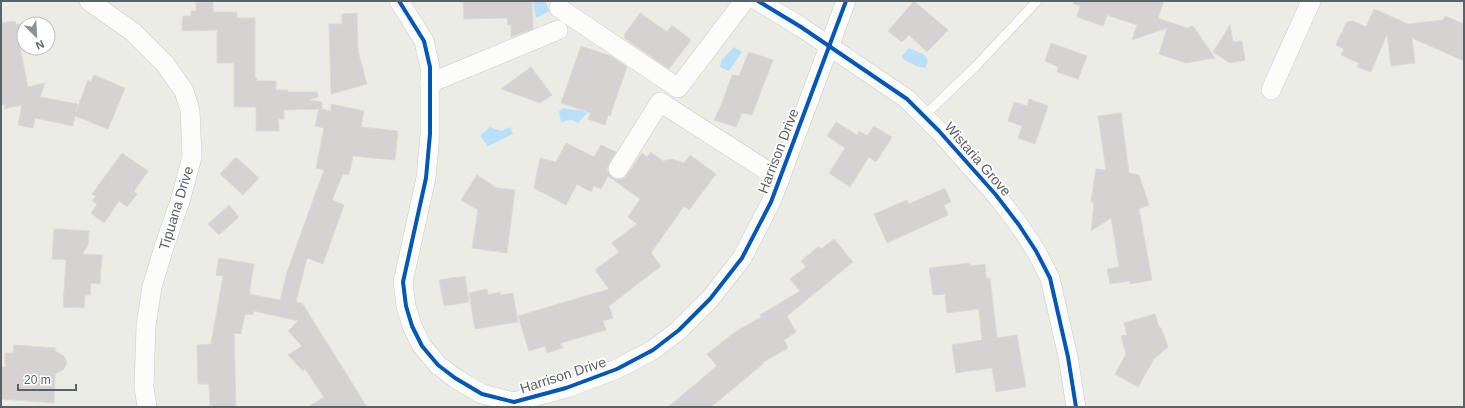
<svg xmlns="http://www.w3.org/2000/svg" width="1465" height="408" font-family="Arial,sans-serif">
<rect width="100%" height="100%" fill="#ecece7"/>
<g fill="#badff8">
<polygon points="533,1 545,1 550,11 536,18"/>
<polygon points="734,47 742,52 729,71 720,67 721,61"/>
<polygon points="909,48 925,55 928,62 925,68 916,66 903,59 902,56"/>
<path d="M564,108C572,110 579,109 587,113L578,123L571,120L561,122L559,111Z"/>
<polygon points="490,127 501,131 510,127 513,134 488,146 480,136"/>
</g>
<g fill="#d4d3d1" stroke="#dcdad6">
<polygon points="463,1 532,1 533,29 511,37 511,24 508,25 507,18 464,19"/>
<polygon points="914,1 948,30 927,52 909,35 902,42 888,31"/>
<polygon points="1074,1 1164,1 1158,18 1187,28 1193,26 1215,58 1186,63 1159,54 1167,28 1132,40 1137,25 1107,15 1103,26 1077,17 1080,6 1073,4"/>
<polygon points="213,2 213,12 237,12 237,18 255,18 255,78 257,78 256,81 276,81 276,90 288,90 288,92 317,92 318,97 309,100 322,102 322,109 320,109 331,111 331,104 364,111 361,127 398,131 395,160 353,156 349,175 343,174 332,200 344,205 323,264 307,258 296,302 302,303 367,407 308,407 324,397 305,369 303,371 288,355 302,346 288,331 298,321 254,311 253,315 245,314 241,334 234,333 236,407 210,407 209,384 198,384 197,345 211,344 223,276 216,275 219,258 254,264 249,294 280,300 287,272 324,170 316,168 324,128 315,126 319,109 284,110 284,119 278,119 279,131 256,131 256,107 234,107 234,63 217,63 217,30 182,31 183,16 191,16 191,11 196,11 196,3"/>
<polygon points="1374,9 1408,24 1443,20 1445,16 1464,24 1464,61 1412,38 1415,63 1391,66 1387,34 1371,72 1357,67 1359,63 1341,55 1344,49 1336,45 1341,33 1343,33 1343,29 1347,22 1353,21 1366,27"/>
<polygon points="357,13 358,51 367,84 331,94 329,24 342,24 342,14"/>
<polygon points="640,13 667,32 672,25 691,40 669,69 624,38 625,36 624,35"/>
<polygon points="15,21 16,25 24,23 24,46 20,47 28,87 45,83 40,97 78,104 76,112 88,80 91,82 94,75 125,88 108,129 75,116 73,126 35,118 33,128 18,125 22,105 4,109 5,104 1,105 1,23"/>
<polygon points="1230,25 1233,42 1242,41 1245,60 1230,63 1213,52"/>
<polygon points="1051,43 1087,56 1078,79 1057,72 1058,67 1045,61"/>
<polygon points="581,46 611,56 627,67 610,116 608,115 605,125 588,119 591,113 561,103"/>
<polygon points="749,52 773,60 752,115 742,113 736,127 714,120 722,103 732,75 739,76"/>
<polygon points="531,67 552,95 540,103 501,89"/>
<polygon points="1029,99 1048,106 1035,144 1018,138 1022,126 1008,121 1014,102 1027,106"/>
<polygon points="1121,113 1129,173 1139,175 1149,205 1139,209 1152,280 1130,284 1130,281 1110,284 1107,269 1119,267 1111,218 1091,231 1094,203 1091,201 1096,169 1106,170 1098,116"/>
<polygon points="836,122 857,135 859,131 867,136 874,126 892,137 876,162 869,157 850,187 829,173 845,148 827,136"/>
<polygon points="566,143 594,157 601,145 616,152 609,163 607,169 609,174 613,178 617,180 623,179 627,175 642,153 647,157 651,152 663,161 672,159 684,163 690,155 716,174 689,210 684,206 651,253 661,266 609,306 613,318 603,321 606,330 561,343 563,348 547,353 545,346 529,351 518,316 609,289 595,270 619,252 612,243 637,224 628,217 640,199 608,176 601,189 594,186 591,192 577,184 566,205 534,188 540,158 556,162"/>
<polygon points="122,153 148,171 134,191 137,194 127,207 119,201 104,223 91,213 97,204 92,201 96,196 92,194"/>
<polygon points="236,157 259,178 243,195 220,174"/>
<polygon points="477,175 497,188 515,190 507,253 472,248 478,210 461,200"/>
<polygon points="945,188 951,202 944,205 948,215 887,243 874,214 907,200 909,204"/>
<polygon points="229,205 239,217 219,235 208,224"/>
<polygon points="54,229 89,231 88,245 82,254 102,255 100,284 91,283 90,295 85,295 84,308 63,307 66,260 52,259"/>
<polygon points="834,239 853,262 787,316 796,332 784,340 788,348 762,363 763,364 711,407 668,407 717,366 707,354 735,332 761,317 760,315 800,291 790,279 806,267 801,261 819,246 821,249"/>
<polygon points="970,263 970,266 985,264 986,278 990,278 997,338 1017,335 1026,387 996,392 992,368 956,373 952,345 982,340 979,309 947,313 945,294 933,295 929,268"/>
<polygon points="465,276 469,302 444,306 439,280"/>
<polygon points="487,289 488,295 500,292 500,295 513,293 518,322 475,329 469,293"/>
<polygon points="1155,314 1159,327 1161,328 1168,347 1154,359 1138,387 1115,374 1126,354 1121,336 1127,335 1124,323"/>
<polygon points="14,345 56,348 55,351 64,356 67,363 63,370 55,374 54,403 1,399 2,367 5,367 5,353 13,353"/>
</g>
<g fill="none" stroke-linecap="round" stroke-linejoin="round">
<defs>
<polyline id="lane" points="924,116 976,66 1037,1"/>
<g id="street">
<polyline points="89,1 133,32 165,64 184,91 190,110 192,157 180,201 165,244 152,287 146,326 144,387 147,407"/>
<polyline points="399,1 424,41 430,67 430,134 426,178 403,282 406,306 412,326 422,346 438,365 455,378 482,394 514,402 566,388 617,369 653,350 679,330 710,299 742,258 771,202 846,1"/>
<polyline points="758,1 801,27 907,99 939,131 996,195 1019,225 1036,251 1050,278 1068,357 1076,407"/>
<polyline points="559,8 678,88 744,1"/>
<polyline points="430,83 558,30"/>
<polyline points="1271,90 1311,1"/>
<polyline points="618,169 660,102 780,179"/>
</g>
</defs>
<use href="#lane" stroke="#c9c9c7" stroke-width="10"/>
<use href="#street" stroke="#c9c9c7" stroke-width="20"/>
<use href="#lane" stroke="#fcfcfb" stroke-width="9"/>
<use href="#street" stroke="#fcfcfb" stroke-width="19"/>
<defs>
<g id="cycleway">
<polyline points="399,1 424,41 430,67 430,134 426,178 403,282 406,306 412,326 422,346 438,365 455,378 482,394 514,402 566,388 617,369 653,350 679,330 710,299 742,258 771,202 846,1"/>
<polyline points="758,1 801,27 907,99 939,131 996,195 1019,225 1036,251 1050,278 1068,357 1076,407"/>
</g>
</defs>
<use href="#cycleway" stroke="#fff" stroke-width="6"/>
<use href="#cycleway" stroke="#0057b8" stroke-width="4"/>
</g>
<g text-anchor="middle" stroke-width="3.5" stroke-linejoin="round" paint-order="stroke">
<g font-size="14" fill="#5c6165" stroke="#fff">
<text transform="translate(778 151) rotate(-69)" y="5">Harrison Drive</text>
<text transform="translate(978 159) rotate(49)" y="5">Wistaria Grove</text>
<text transform="translate(176 208) rotate(-73)" y="5">Tipuana Drive</text>
<text transform="translate(563 375) rotate(-18)" y="5">Harrison Drive</text>
</g>
</g>
<rect width="1465" height="408" fill="none" stroke="#5c6165" stroke-width="4"/>
<g transform="translate(36 36) rotate(156)"><circle r="19" fill="#ffffff" stroke="#bec0c1"/>
<path d="M0-3L7 15L0 10L-7 15Z" fill="#8e9292"/>
<text y="-6" font-size="11" font-weight="bold" text-anchor="middle" fill="#5c6165">N</text>
</g>
<path d="M18 384v6h58v-6" fill="none" stroke="#5c6165" stroke-width="2"/>
<text x="24" y="384" font-size="12" fill="#5c6165" stroke="#ffffff" stroke-width="3" paint-order="stroke">20 m</text>
</svg>
